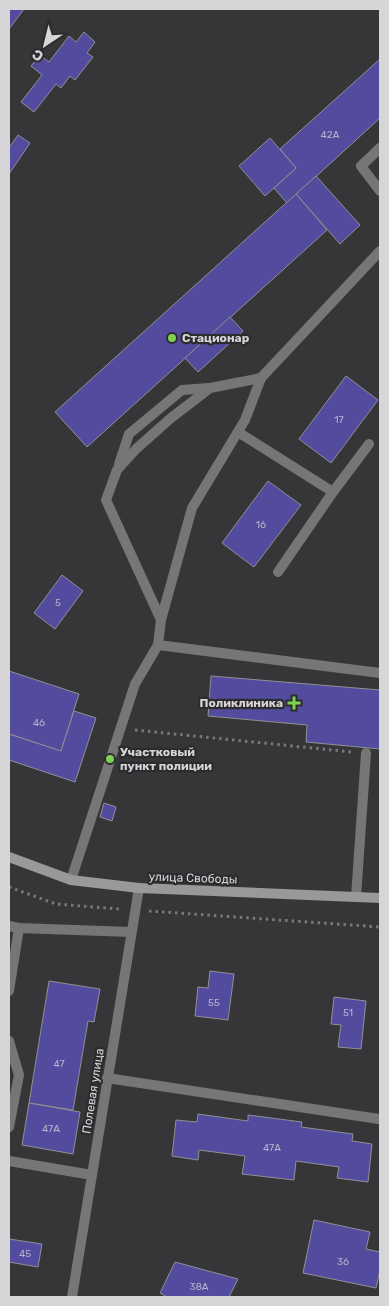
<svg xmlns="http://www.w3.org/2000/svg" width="389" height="1306" font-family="Rubik,sans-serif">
<rect width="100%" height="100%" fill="#363639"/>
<g fill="#534b9e" stroke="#909194">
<polygon points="9,9 24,9 9,29"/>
<polygon points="84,32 95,42 87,53 93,57 75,80 70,76 61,88 56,84 34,112 21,102 42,75 31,66 40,55 49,62 69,36 76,42"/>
<polygon points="380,59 380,118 287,203 274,188 296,168 280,149"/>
<polygon points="18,135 30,143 9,174 9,148"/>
<polygon points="270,138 296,168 265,196 239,166"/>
<polygon points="316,176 360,225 340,244 296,194"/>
<polygon points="296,194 327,230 87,447 55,412"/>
<polygon points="230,317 243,331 198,372 185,358"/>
<polygon points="346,376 378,400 331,463 299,439"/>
<polygon points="268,481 301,505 254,567 222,543"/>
<polygon points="62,575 83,591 55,629 34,613"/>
<polygon points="9,671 79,694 61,751 9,734"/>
<polygon points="211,676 380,690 380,749 306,742 307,725 208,716"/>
<polygon points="74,711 96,718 75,782 9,760 9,734 61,751"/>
<polygon points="104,803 116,807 112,821 100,817"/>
<polygon points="210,971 234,974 228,1020 195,1016 198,987 208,988"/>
<polygon points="49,981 100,989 94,1022 88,1021 73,1110 29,1103"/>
<polygon points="334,997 366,1001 361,1049 338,1047 341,1025 331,1024"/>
<polygon points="29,1103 80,1112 73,1154 22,1145"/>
<polygon points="198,1114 248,1121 248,1115 302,1122 301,1127 353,1134 352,1141 372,1144 368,1182 337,1178 339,1167 296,1161 294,1180 242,1174 245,1156 199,1150 198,1160 172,1156 176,1120 197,1122"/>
<polygon points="314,1220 370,1232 366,1249 380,1252 380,1270 376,1288 303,1273"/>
<polygon points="9,1239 42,1244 38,1267 9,1262"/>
<polygon points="175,1262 238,1279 229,1297 167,1297 160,1293"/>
</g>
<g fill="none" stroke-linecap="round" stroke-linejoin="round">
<g stroke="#79797b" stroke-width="3" stroke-dasharray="2.5 4" stroke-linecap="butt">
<polyline points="135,730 352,752"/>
<polyline points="9,887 56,904 120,909"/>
<polyline points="149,911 380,927"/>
</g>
<g stroke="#767677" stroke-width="10">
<polyline points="380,148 361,166 380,191"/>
<polyline points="238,432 333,492 278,572"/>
<polyline points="119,464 129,434 182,390 209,388"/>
<polyline points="333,492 369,444"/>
<polyline points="161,620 106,500 117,470 136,449 171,418 210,388 261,378"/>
<polyline points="158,645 380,673"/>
<polyline points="9,926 19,928 131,932"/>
<polyline points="9,991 19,928"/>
<polyline points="9,1041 19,1075 9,1127"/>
<polyline points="107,1078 379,1119"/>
<polyline points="9,1161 92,1175"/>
</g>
<polyline stroke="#767677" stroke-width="10" points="356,897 366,753"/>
<polyline stroke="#767677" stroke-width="10" points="71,880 135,684 158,645 161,620 192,508 245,420 261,378 380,251"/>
<polyline stroke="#767677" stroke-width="10" points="72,1297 139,888"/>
<polyline stroke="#99999b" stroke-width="10" points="9,857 71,880 139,888 380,898"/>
</g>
<g fill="#80d051" stroke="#2c2c2f" stroke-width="2">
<circle cx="172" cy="338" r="5"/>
<path d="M291.5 695.5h5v5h5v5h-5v5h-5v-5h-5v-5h5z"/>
<circle cx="110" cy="759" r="5"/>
</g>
<g text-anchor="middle" stroke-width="4.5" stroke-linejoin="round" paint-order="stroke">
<g font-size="10" fill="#b5b3ca">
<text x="330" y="138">42А</text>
<text x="339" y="423">17</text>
<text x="261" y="528">16</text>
<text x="58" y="606">5</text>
<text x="39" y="726">46</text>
<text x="214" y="1006">55</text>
<text x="348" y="1016">51</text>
<text x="59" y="1067">47</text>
<text x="51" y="1132">47А</text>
<text x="272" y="1151">47А</text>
<text x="25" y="1257">45</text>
<text x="343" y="1265">36</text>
<text x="199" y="1290">38А</text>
</g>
<g font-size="12" font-weight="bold" fill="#d6d6d8" stroke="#2c2c2f" text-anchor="start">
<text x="182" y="342">Стационар</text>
<text x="283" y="707" text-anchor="end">Поликлиника</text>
<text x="120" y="756">Участковый<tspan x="120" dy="14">пункт полиции</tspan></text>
</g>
<g font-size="12" fill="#d6d6d8" stroke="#2c2c2f">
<text transform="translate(193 878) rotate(2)" y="4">улица Свободы</text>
<text transform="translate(93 1091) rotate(-81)" y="4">Полевая улица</text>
</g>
</g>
<rect width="389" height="1306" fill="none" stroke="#d6d6d8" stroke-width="20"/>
<g transform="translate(45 45) rotate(215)" stroke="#2c2c2f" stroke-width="4" paint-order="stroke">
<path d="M0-4L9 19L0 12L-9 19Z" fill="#d6d6d8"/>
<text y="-8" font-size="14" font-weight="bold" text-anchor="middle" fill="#d6d6d8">С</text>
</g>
</svg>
